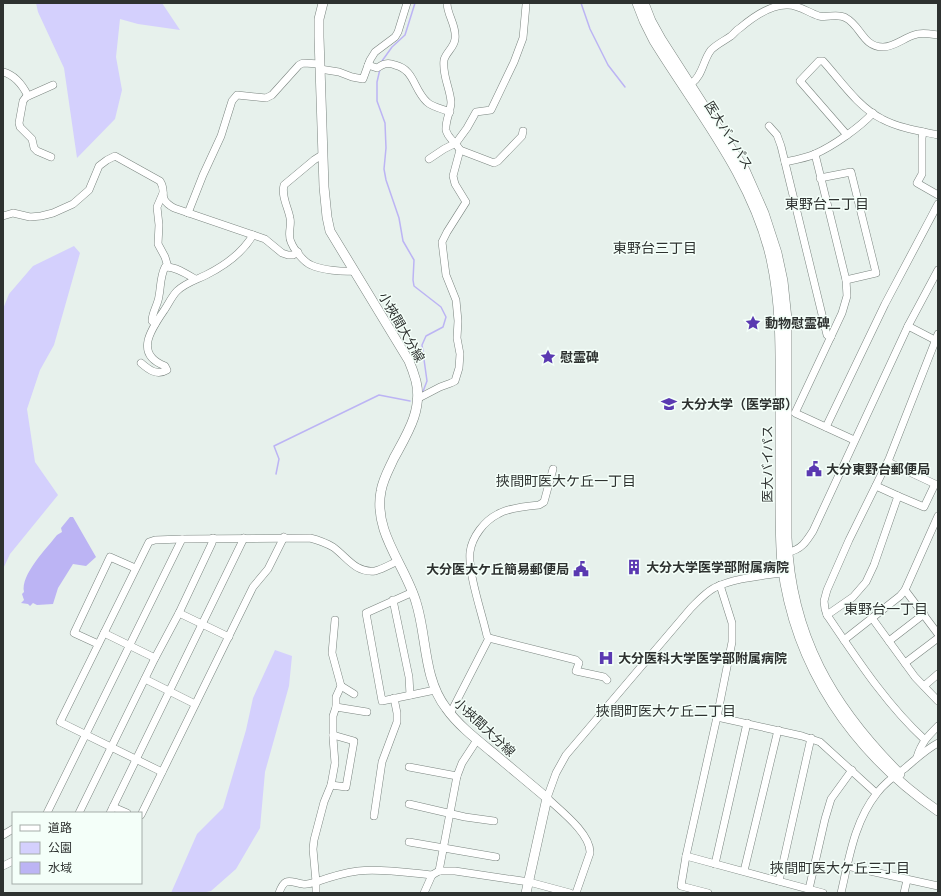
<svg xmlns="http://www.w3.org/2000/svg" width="941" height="896" font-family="'Work Sans','Noto Sans JP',sans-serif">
<rect width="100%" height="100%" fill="#e7f1ec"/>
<g fill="#d4d0fd">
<polygon points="36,3 162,3 180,30 138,24 120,19 116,57 122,90 115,119 77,158 64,68 38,12"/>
<polygon points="74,246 80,253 54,345 40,370 27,409 35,462 58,495 10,554 3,569 3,309 9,294 33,266"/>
<polygon points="275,650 292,656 289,686 265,772 260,828 236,869 211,891 202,893 171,893 197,834 223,808 246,730 253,698"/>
</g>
<path fill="#bcb4f4" d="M70,517H73L96,557L86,566L73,564L58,588L53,604L37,605L33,603L30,606L28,604L21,603L24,600L22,594L24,592C20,575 47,548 57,535L62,532L61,528Z"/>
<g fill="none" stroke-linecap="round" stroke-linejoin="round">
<g stroke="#bcb4f4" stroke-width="1.5">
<polyline points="581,3 590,29 608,65 625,87"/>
<polyline points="382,61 392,47 405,35 415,3"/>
<polyline points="380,69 377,82 377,101 385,123 386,148 384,169 386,180 399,218 403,241 414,260 413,280 414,286 441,307 446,317 443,327 426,336 422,345 427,381 422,394"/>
<polyline points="276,474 279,459 274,446 379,395 410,401"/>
</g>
<defs>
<g id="minor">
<path d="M368,65L377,68C383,64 387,62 395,65C415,70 413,89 427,102C432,107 443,109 450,112"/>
<polyline points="320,69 339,72 352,77 363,79 370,60 375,52 395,37 398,32 407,3"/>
<path d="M3,72C15,75 23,86 28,96"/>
<path d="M692,83C703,75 703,60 711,50C717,44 724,41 731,36C734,34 736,30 740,28C753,17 771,4 788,5C799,5 809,13 819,16C828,18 838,13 846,18C861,26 863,47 883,47C894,47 904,38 914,35C921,32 930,34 938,35"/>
<polyline points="769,126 777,135 781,146 827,335 831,337"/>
<polyline points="923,132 922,138 922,174 917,183 938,195"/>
<path d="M847,135L800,81L819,61H823C841,81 858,107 882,119C899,128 919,131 938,135"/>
<polyline points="460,150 494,163 498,161 522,136 523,131"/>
<polyline points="815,154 846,280 847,296 842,313 795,413 854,440"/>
<path d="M322,155L314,160L284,185C281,196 288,207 290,218C292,226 287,234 291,242C294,250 304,262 311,265C321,270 343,272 354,271"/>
<polyline points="51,157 37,151 34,148 32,139 20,127 19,123 23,101 26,97 53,85"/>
<polyline points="429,159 444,149 456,143 467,128 476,112 491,110 514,62 523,38 526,5"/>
<path d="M785,162C795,160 806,158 815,154C833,146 859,128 873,113"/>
<polyline points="820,178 851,172 876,273 846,280"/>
<polyline points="163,193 157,207 159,225 158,244 165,257 168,267"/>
<polyline points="188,213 203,175 221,136 232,101 237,95 266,98 272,95 299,65 303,63 320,64"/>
<path d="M3,216L13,213L30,217L41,216L53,213L73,204L89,190L99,166L107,160L115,156L160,181C168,193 156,198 174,208L265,239L282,253L288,255H293L298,252"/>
<path d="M155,324L152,321C152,312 158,305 159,296C161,286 160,277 165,267C175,266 187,274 195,279"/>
<polyline points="908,326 935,340"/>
<path d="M141,363C149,370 157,376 167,370L165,366C133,354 152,328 165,309C169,303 172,296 177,291C185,283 196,280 206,275C224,266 243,252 253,235"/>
<path d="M417,399L440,387L451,383L455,381L459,368L460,354L457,338L458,321L456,300L446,275L442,242L447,232L466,202L455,184L453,176L460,150C456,143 447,137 446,130C445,121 451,111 451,102C450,88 442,75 444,60C446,52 454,48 455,39C457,26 447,15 447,3"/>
<polyline points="826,427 885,304 938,204"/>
<polyline points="888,462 935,484 924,507 898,496"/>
<path d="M553,469L544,502L539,505C528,506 508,508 498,514C484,521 472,537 470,552C468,574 482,613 487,636L489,638L576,660L579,663L576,671L604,677L607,680"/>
<path d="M788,552C801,550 806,542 813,531L908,326L938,270"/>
<polyline points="905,590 938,634"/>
<polyline points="413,592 366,613 382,701 435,690"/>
<polyline points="393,600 409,677 410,695"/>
<polyline points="179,613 229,637"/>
<polyline points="827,615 853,597 866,582 874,565 898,496 876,486"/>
<polyline points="872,618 915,677 938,701"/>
<path d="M335,620L332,653L341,686L336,697V707L333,716V738L335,763L331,785L324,802L314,840L313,849L316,882C330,877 343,873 358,871C380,868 410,873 432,875"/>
<polyline points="104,633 155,658"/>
<polyline points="844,640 900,596 905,590 938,516"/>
<polyline points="889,641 924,614"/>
<polyline points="98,644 74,633 110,557 135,568"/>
<polyline points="905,663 938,638"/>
<polyline points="145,679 195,704"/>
<polyline points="341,686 354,694"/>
<polyline points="924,686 938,674"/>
<polyline points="336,707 367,712"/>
<polyline points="450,714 489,638"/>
<polyline points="717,717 802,736 820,742 876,793"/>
<path d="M924,739C886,704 857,659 827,615L825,609L824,601L827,590L849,540L889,459L938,334"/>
<path d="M917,757C921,743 928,736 938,726"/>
<polyline points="409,767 457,776"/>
<polyline points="162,772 60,722 149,542 155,540 182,539"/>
<polyline points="331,785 346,787 354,741 333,735"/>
<polyline points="409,804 465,817 494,821"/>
<polyline points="113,807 127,813"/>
<path d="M47,813L182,539L310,538C318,540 326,543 333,547C347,557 355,573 375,571C383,569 391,564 398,561"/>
<polyline points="79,813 155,658 179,613 212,543 213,538"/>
<polyline points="110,813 244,538"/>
<polyline points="141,815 253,587 268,569 284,537"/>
<polyline points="374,816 382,762 397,722 397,713 394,698"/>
<polyline points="3,835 13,829"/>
<polyline points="409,842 496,857"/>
<polyline points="686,856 823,893"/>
<polyline points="715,864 747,723"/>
<polyline points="3,866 13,861"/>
<polyline points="847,866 938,886"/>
<polyline points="439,871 457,776 462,763 477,740"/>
<polyline points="744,871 778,730"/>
<polyline points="779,881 811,738"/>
<polyline points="809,889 825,819 831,799 852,770"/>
<path d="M279,893C285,876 290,882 303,884C307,885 312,883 316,882V893"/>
<polyline points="424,893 432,875 439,871 455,871 529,882 570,893"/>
<path d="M576,893L590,853C591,834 561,811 547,798L556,773L566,755L691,608C698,601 705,593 714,588C736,577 764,576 788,572"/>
<polyline points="708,893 681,886 686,856 717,717 732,642 732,623 720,585"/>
<path d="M841,893C849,859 854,822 877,793C884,784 894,776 904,769C915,760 925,750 938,743"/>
<polyline points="904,893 907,880"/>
</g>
<g id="major">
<path d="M323,3L319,19V37L324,187L327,217L330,231L409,361C412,368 414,374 416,381C423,410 407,434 394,458C389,469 383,479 381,491C373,532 405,565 416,602C427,636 423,678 446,708C458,725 476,739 492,752C510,767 529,783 547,798L526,893"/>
<path d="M637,3L644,21L654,41C697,111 753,178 771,259C782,309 780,359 780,409C780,438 780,467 780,495C780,518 780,541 782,564C795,668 853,752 938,811"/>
<path d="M644,3L651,21L661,39L745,170L764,213L777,253L783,281L787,319V538C791,636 832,706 900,774"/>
</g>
</defs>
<use href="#minor" stroke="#7a847f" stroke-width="8"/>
<use href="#major" stroke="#7a847f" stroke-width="10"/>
<use href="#minor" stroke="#fff" stroke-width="7"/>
<use href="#major" stroke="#fff" stroke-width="9"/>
</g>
<defs>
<symbol id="sight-bare" viewBox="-9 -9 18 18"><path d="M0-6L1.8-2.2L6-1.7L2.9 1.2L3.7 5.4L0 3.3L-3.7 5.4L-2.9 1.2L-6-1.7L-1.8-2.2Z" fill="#5a39b1" stroke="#f4fff9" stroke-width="2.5" paint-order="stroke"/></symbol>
<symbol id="university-bare" viewBox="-9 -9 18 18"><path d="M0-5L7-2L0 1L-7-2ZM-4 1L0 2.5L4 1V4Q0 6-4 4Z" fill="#5a39b1" stroke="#f4fff9" stroke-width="2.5" paint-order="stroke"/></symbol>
<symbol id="civic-bare" viewBox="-9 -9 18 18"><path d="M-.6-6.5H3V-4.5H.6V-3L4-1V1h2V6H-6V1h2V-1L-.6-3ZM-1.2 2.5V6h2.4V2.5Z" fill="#5a39b1" stroke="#f4fff9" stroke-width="2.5" paint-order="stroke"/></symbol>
<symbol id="building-bare" viewBox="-9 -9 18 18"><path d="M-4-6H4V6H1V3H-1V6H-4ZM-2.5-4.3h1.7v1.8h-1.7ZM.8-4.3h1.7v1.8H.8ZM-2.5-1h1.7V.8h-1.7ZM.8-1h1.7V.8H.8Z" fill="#5a39b1" stroke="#f4fff9" stroke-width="2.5" paint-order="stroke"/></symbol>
<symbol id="hospital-bare" viewBox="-9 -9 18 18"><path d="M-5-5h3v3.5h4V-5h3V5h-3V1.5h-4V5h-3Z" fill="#5a39b1" stroke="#f4fff9" stroke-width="2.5" paint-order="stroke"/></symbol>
</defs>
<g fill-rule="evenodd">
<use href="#sight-bare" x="742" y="312" width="22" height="22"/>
<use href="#sight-bare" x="537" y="346" width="22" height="22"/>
<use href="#university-bare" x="658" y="393" width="22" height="22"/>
<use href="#civic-bare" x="803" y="458" width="22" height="22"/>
<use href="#building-bare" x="623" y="556" width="22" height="22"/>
<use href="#civic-bare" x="570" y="558" width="22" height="22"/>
<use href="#hospital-bare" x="595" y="647" width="22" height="22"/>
</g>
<g text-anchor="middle" stroke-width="3" stroke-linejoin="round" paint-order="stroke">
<g font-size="13" fill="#2e3230" stroke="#f4fff9">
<text transform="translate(729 135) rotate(58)" y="5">医大バイパス</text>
<text transform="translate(402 327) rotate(60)" y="5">小挾間大分線</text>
<text transform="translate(767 464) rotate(-90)" y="5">医大バイパス</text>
<text transform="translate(485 727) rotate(43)" y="5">小挾間大分線</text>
</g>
<g font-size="13" font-weight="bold" fill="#2e3230" stroke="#f4fff9" text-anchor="start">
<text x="765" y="328">動物慰霊碑</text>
<text x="560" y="362">慰霊碑</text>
<text x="681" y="409">大分大学（医学部）</text>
<text x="826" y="474">大分東野台郵便局</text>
<text x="646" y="572">大分大学医学部附属病院</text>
<text x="569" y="574" text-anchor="end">大分医大ケ丘簡易郵便局</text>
<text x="618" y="663">大分医科大学医学部附属病院</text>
</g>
<g font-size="14" fill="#2e3230" stroke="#f4fff9">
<text x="827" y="209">東野台二丁目</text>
<text x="655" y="253">東野台三丁目</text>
<text x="566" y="486">挾間町医大ケ丘一丁目</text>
<text x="886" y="614">東野台一丁目</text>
<text x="666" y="716">挾間町医大ケ丘二丁目</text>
<text x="840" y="873">挾間町医大ケ丘三丁目</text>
</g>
</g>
<rect width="941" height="896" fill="none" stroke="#2e3230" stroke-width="8"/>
<rect x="12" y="812" width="130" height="72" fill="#f4fff9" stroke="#a5ada9"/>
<rect x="20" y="825" width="20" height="6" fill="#ffffff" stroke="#a5ada9"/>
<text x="48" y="832" font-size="12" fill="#2e3230">道路</text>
<rect x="20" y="842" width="20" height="12" fill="#d4d0fd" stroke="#a5ada9"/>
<text x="48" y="852" font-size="12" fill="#2e3230">公園</text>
<rect x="20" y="862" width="20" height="12" fill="#bcb4f4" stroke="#a5ada9"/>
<text x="48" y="872" font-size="12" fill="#2e3230">水域</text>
</svg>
